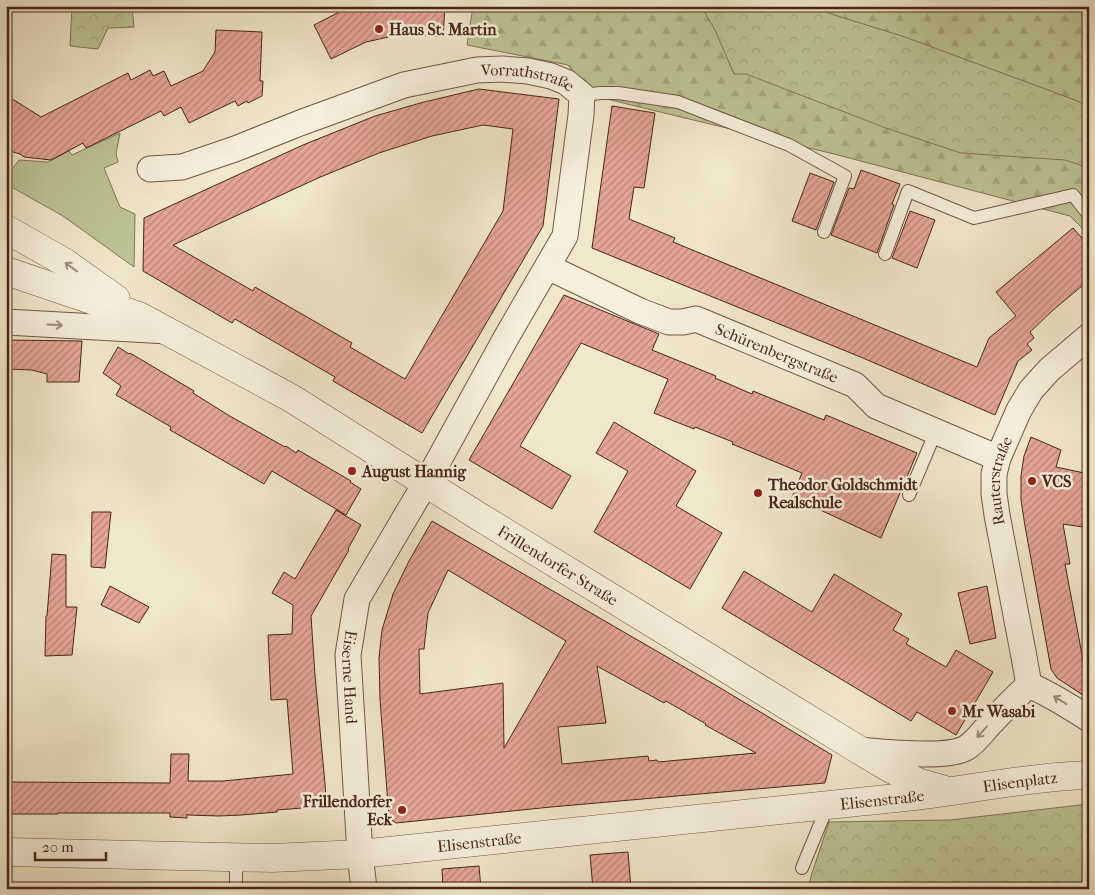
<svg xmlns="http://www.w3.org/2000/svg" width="1095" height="895" font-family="'IM FELL French Canon',serif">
<defs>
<pattern id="forest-firs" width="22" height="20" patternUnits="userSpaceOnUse" patternTransform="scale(1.25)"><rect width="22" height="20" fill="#bdc495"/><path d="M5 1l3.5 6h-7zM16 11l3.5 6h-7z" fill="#a4a880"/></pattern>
<pattern id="park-crowns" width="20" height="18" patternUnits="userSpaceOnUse" patternTransform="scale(1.25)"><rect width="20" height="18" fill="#bdc495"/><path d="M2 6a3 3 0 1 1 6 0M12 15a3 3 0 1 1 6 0" fill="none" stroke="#a4a880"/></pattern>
<pattern id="building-hatch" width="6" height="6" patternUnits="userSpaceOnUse" patternTransform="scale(1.25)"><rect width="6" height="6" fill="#e5a597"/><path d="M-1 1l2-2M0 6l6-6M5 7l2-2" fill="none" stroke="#bc867a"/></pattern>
</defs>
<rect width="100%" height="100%" fill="#f1e7cb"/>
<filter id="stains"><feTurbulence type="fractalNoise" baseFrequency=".004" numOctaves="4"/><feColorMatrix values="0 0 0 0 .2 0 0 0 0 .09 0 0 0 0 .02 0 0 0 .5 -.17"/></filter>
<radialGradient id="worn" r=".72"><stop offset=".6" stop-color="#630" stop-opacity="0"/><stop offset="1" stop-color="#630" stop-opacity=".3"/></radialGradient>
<polygon fill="#bdc495" stroke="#827456" points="120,133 116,154 118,162 104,168 120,207 135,214 134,267 63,216 6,184 6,177 19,160 48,162 69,151 72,155"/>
<polygon fill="url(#forest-firs)" stroke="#827456" points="473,6 1076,6 1089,10 1089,235 1070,216 834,154 590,95 568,65 467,45"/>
<g fill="url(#park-crowns)" stroke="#827456">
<polygon points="72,6 132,6 134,27 108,28 98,49 70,46"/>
<polygon points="701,6 806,6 905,37 1075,100 1089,106 1089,168 1065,160 961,153 886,128 746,74 734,74 715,30"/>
<polygon points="1089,804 1089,889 808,889 812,873 829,822 950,820"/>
</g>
<g fill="url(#building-hatch)" stroke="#482516" fill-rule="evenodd">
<polygon points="351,6 445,6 443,37 402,34 366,42 331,59 314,25"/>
<polygon points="216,30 262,32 260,81 263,81 262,96 248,103 247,101 238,106 235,101 189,123 181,107 164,116 161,111 86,148 83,143 51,160 24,157 20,154 6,150 6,95 41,117 128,73 131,80 150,70 153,76 164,71 171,86 203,71 215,52"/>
<path d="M479,89L559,99L543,226L422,433L333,381L335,377L235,319L232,323L143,271L144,218L303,145L375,116L424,102ZM483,125L513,129L503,211L405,379L350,347L352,343L255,287L253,291L173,245L318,178L379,153L432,136Z"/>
<polygon points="612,106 655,113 644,188 634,187 629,219 675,238 673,242 977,367 989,338 1016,316 996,292 1073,228 1089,246 1089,280 1052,311 1030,332 1034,338 1027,344 1032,350 1018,361 995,415 863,358 592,248"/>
<polygon points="861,170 900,184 892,204 894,205 877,253 831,235 849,188 854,189"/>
<polygon points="810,173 834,182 816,230 792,221"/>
<polygon points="910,211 935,220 917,268 892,258"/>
<polygon points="564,295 659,334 652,350 716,376 715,378 752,394 753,391 824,420 826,415 917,453 881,538 792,497 802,473 732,444 733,442 695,427 694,429 654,413 668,379 581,343 520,446 571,476 552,509 469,460"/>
<polygon points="6,340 82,341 79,382 47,382 47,374 32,370 6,369"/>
<polygon points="118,347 129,354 130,353 194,391 193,393 228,415 285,447 286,446 296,453 298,450 351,481 350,482 361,489 346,515 272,471 264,484 170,430 171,427 116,395 121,386 103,373"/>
<polygon points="614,422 696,471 676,506 722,533 690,589 594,532 628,471 596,453"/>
<polygon points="1031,437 1061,450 1056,467 1089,474 1089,501 1086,501 1083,527 1063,524 1070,564 1065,564 1089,692 1089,699 1057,678 1051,669 1025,526 1021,500 1021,476 1024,456"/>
<polygon points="336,510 361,525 348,549 349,550 311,616 315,675 327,806 277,810 277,812 241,815 219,816 188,815 187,814 187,818 170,817 170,813 58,813 58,814 6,814 6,782 170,783 171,754 189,754 188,781 223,781 293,774 287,699 271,700 268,635 292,634 293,605 272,593 284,572 295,579"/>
<polygon points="92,512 111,512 105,568 91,567"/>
<path d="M432,521L717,686L832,755L825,783L551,807L396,823L389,818L380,699L379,658L382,630L393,594L409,561ZM448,570L566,641L504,748L503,683L420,694L419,649H424L428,613ZM597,666L664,703L666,701L706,724L705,725L756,753L658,762L657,760L649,761L648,756L562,764L558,727L606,723Z"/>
<polygon points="52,554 66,555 66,607 77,607 72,655 45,656 46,616 47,616"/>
<polygon points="744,571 812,612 834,574 902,614 893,630 909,639 906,644 946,667 956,650 993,672 956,735 917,712 911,721 722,608"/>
<polygon points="110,586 149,607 139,623 101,605"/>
<polygon points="987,586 996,638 970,644 958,593"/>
<polygon points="628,852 631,889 593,889 590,855"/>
<polygon points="479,866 481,889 443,889 442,869"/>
</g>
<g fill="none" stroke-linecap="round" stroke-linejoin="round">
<defs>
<g id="service">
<polyline points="582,95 601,93 618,93 678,102 789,145 845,176 824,232"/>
<polyline points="885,254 908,191 974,218 1073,195 1089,215"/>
<polyline points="909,495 936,431"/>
<polyline points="802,868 828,805"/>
<polyline points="236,889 236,857"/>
</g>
<g id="minor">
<path id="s1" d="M150,169L182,167L235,149L300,123L404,85L477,70L502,69L528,71L551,76L566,82L582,95L581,115L565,236L507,336L435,467L357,599L348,655L360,854L364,889"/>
<path id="s2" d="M548,267L640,311L669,322H683L696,319L855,385L876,406L998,458"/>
<polyline points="6,322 168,331"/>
<path id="s3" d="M1029,685L1024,657L997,515L994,494V474L998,458L1019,410L1031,390L1049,370L1089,336"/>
<path d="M1029,685C1050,694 1069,706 1089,719"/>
<path d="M859,750C883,752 947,759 966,748C976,742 983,731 991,723C1003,710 1015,697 1029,685"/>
</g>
<g id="tertiary">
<polyline points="6,229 64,262 116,299"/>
<path id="s4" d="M6,271L139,316L291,398L475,514L859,750L891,769L920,783L942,789"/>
<path id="s5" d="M6,852L272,858L360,854L915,796C973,789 1030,777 1089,775"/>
</g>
</defs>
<use href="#service" stroke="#725643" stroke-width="14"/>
<use href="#minor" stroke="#725643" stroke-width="27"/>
<use href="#tertiary" stroke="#725643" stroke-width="29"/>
<use href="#service" stroke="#f6efdd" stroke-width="12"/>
<use href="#minor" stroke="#f6efdd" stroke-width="25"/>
<use href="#tertiary" stroke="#f6efdd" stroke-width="28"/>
</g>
<defs><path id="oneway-shaft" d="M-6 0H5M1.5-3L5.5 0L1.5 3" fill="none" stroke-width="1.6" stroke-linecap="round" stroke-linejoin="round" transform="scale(1.25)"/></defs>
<g stroke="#9f8a7a">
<use href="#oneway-shaft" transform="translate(71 267) rotate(-144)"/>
<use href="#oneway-shaft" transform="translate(55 325) rotate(3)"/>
<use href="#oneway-shaft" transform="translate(1060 700) rotate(-149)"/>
<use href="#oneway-shaft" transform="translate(982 732) rotate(132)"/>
</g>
<g fill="#8f2418" stroke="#f6efdd" stroke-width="2">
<circle cx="379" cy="29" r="5"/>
<circle cx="352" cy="471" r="5"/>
<circle cx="1032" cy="481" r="5"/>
<circle cx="758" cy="493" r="5"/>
<circle cx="952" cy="711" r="5"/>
<circle cx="402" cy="810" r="5"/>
</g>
<g text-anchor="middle" stroke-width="5" stroke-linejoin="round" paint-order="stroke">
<g font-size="16" font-weight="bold" fill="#482516" stroke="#f6efdd" text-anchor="start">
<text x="389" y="35">Haus St. Martin</text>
<text x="362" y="477">August Hannig</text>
<text x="1042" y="487">VCS</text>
<text x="768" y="490">Theodor Goldschmidt<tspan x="768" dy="18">Realschule</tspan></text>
<text x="962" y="717">Mr Wasabi</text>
<text x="392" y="807" text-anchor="end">Frillendorfer<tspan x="392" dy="18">Eck</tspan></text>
</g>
<g font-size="16" fill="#482516" stroke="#f6efdd">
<text dy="6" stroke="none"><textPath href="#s1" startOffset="395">Vorrathstraße</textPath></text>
<text dy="6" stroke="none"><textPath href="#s2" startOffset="248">Schürenbergstraße</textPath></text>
<text dy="6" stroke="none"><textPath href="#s3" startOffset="208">Rauterstraße</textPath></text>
<text dy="6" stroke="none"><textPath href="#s4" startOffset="628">Frillendorfer Straße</textPath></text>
<text dy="6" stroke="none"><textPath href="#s1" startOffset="1094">Eiserne Hand</textPath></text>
<text dy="6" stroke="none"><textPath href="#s5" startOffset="1018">Elisenplatz</textPath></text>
<text dy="6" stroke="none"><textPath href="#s5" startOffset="879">Elisenstraße</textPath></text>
<text dy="6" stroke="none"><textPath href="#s5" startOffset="474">Elisenstraße</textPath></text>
</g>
</g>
<rect width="1095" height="895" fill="none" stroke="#f1e7cb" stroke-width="25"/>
<rect x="8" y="8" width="1080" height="880" fill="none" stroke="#482516" stroke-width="2.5"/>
<rect x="12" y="12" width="1070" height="870" fill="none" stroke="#482516"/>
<path d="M35 852v8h71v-8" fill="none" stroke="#482516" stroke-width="2.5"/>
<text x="42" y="852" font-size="15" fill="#482516" stroke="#f6efdd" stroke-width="4" paint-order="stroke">20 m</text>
<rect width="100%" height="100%" filter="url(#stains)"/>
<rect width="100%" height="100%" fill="url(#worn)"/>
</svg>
